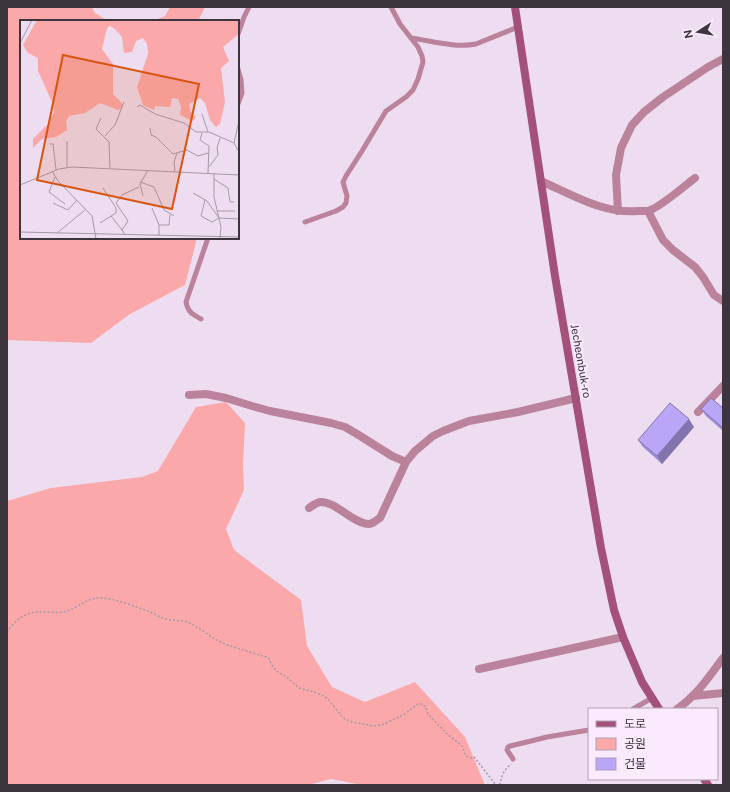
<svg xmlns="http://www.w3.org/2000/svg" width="730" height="792" font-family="'Public Sans','Noto Sans KR',sans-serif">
<rect width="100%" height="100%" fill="#eedcf0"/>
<g fill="#fba8aa">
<polygon points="7,7 92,7 95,13 108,21 21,21 21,238 197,238 185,285 130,314 91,343 7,340"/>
<polygon points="170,7 205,7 198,21 153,21 165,16"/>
<polygon points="226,402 245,423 243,465 244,490 226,529 234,550 301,600 307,646 332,687 365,702 415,682 465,737 485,785 362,785 331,779 308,785 7,785 7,501 51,488 142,477 158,471 196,407"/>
</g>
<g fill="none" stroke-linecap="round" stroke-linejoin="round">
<g stroke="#a698a7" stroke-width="1.5" stroke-dasharray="2 2" stroke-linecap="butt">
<path d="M7,632C18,617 27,611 45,612C51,612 57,613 63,612C77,610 84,598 100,598C114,598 137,607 150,612C155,614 161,618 166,619C173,621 181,620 188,622C199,627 208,636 219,641C229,647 239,648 250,652C256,654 261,656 268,657L273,667L279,673L287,677L299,688L314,692L322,695L328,699L343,718L352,722L374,726L382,725L403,715L418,704H423L426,708L428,714L445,732L462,746L466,756L471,758L474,757L496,785"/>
<path d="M500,785C501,776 504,770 511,764"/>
</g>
<g stroke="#bb829c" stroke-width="5">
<polyline points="238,34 244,17 249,7"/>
<path d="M411,38C432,41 455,48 476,44L518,27"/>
<polyline points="238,69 241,80 242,93 238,104"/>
<polyline points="305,222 336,211 343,207 346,203 347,196 343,182 346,176 362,151 386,111 406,97 413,90 418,79 423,62 422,56 418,47 400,24 391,7"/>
<path d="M201,319C192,314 188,312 186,302L208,238"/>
<polyline points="633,709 652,698"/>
<polyline points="513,759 507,750 508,747 510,746 527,742 547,737 589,730"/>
</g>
<g stroke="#bb829c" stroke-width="8">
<path d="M541,181C572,195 604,214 638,211C641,211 645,211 648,211C661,207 684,186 695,178"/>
<polyline points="618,211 616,175 621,148 632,125 644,112 663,97 708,67 723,59"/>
<polyline points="648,211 663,240 673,250 695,267 703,277 714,295 723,301"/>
<polyline points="189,395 206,394 226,398 252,406 270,411 331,423 345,427 357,434 392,456 406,462"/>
<polyline points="698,412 723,386"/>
<path d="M309,508C312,506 316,503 320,502C336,501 353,524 369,524C373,524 376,520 380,518L406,462L415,451L433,436L443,431L469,421L518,412L576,398"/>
<polyline points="479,669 623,637"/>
<polyline points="693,696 723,693"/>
<path d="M677,709C697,695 709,677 723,658"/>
</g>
<g stroke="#a3517a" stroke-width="8">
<polyline points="515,7 555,276 601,548 614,610 623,637 642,682 659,709"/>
<polyline points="704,779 708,785"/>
</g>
</g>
<g fill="#9f8fd4">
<polygon points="723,408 723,431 706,416 701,409"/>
<polygon points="694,427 662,464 643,447 638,440"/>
</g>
<polygon fill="#8274ad" points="689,419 694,427 662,464 657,456"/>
<g fill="#b9a6f7" stroke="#8274ad">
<polygon points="711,398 723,408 723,428 701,409"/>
<polygon points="670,403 689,419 657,456 638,440"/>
</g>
<g text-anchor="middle" stroke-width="4" stroke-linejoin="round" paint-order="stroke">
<g font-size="11" fill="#3d353e" stroke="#fbe9fe">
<text transform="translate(581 361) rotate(80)" y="4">Jecheonbuk-ro</text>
</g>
</g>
<g transform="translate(20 20)">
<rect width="219" height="219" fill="#eedcf0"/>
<path d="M17,0H219V14L203,27L209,41L201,48L205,82L200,104L196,107L190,100L185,83L180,78L169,84L170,91L176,97L173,101L160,95L161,86L158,79L152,78L150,87L135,86L134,90L123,85L117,67L128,34L127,24L123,18L116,21L112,32L104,33L102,17L95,9L90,6L87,8L82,29L93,44V74L102,83V88L98,90L80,83L65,93L49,96L46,101L47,110L36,117L22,119L13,128V119L29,103L34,92L33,84L18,51V38L8,33L3,25Z" fill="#fba8aa"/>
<path fill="none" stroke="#a799a9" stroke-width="1" d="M0,23L12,0M117,87L120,85L135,94L164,103L176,112H189L214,123M182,94L188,112M81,98L76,109L89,122L90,148M219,101L214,123L219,132M130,108L131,115L136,117L153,134L167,130L178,136L188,133M182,113L180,120L189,126L188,153M85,116L95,105L104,82M47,121V147M30,124H33L36,150M189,147L198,135L197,128L200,118M32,151L38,161L72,196L76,219M155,151L154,142L157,133M194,154V177L201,207L200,219M35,157L29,172L45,184M194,159L208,168L210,182H214M120,162L134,167L144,190L154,196M0,165L39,149L52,147L219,155M83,168L96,188V193L91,196L102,210M173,173L187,181L199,198L219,199M123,176L120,164L128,150M185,180L181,196L192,202L199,198M33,183L48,190L57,180M132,188L139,205M197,191H215M80,203L91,196M0,212L219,217M37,213L65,190M105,215L102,210L108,201L96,183L102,175L119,167M139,216V205H149L150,195"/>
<path fill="#d75511" fill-opacity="0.15" stroke="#d75511" stroke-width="2" d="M43,35L179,64L152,189L17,160Z"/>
<rect width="219" height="219" fill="none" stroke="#3d353e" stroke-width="2"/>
</g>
<rect width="730" height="792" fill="none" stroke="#3d353e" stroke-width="16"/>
<rect x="588" y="708" width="130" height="72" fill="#fbe9fe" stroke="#afa1b1"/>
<rect x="596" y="721" width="20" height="6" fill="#a3517a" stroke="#afa1b1"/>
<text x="624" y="728" font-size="12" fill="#3d353e">도로</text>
<rect x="596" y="738" width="20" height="12" fill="#fba8aa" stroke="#afa1b1"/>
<text x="624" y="748" font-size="12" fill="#3d353e">공원</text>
<rect x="596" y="758" width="20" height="12" fill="#b9a6f7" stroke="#afa1b1"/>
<text x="624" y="768" font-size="12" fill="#3d353e">건물</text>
<g transform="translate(698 32) rotate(258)" stroke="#fbe9fe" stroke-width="3" paint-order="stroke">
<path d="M0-3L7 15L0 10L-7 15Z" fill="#3d353e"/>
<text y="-6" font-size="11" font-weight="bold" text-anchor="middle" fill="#3d353e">N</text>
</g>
</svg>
